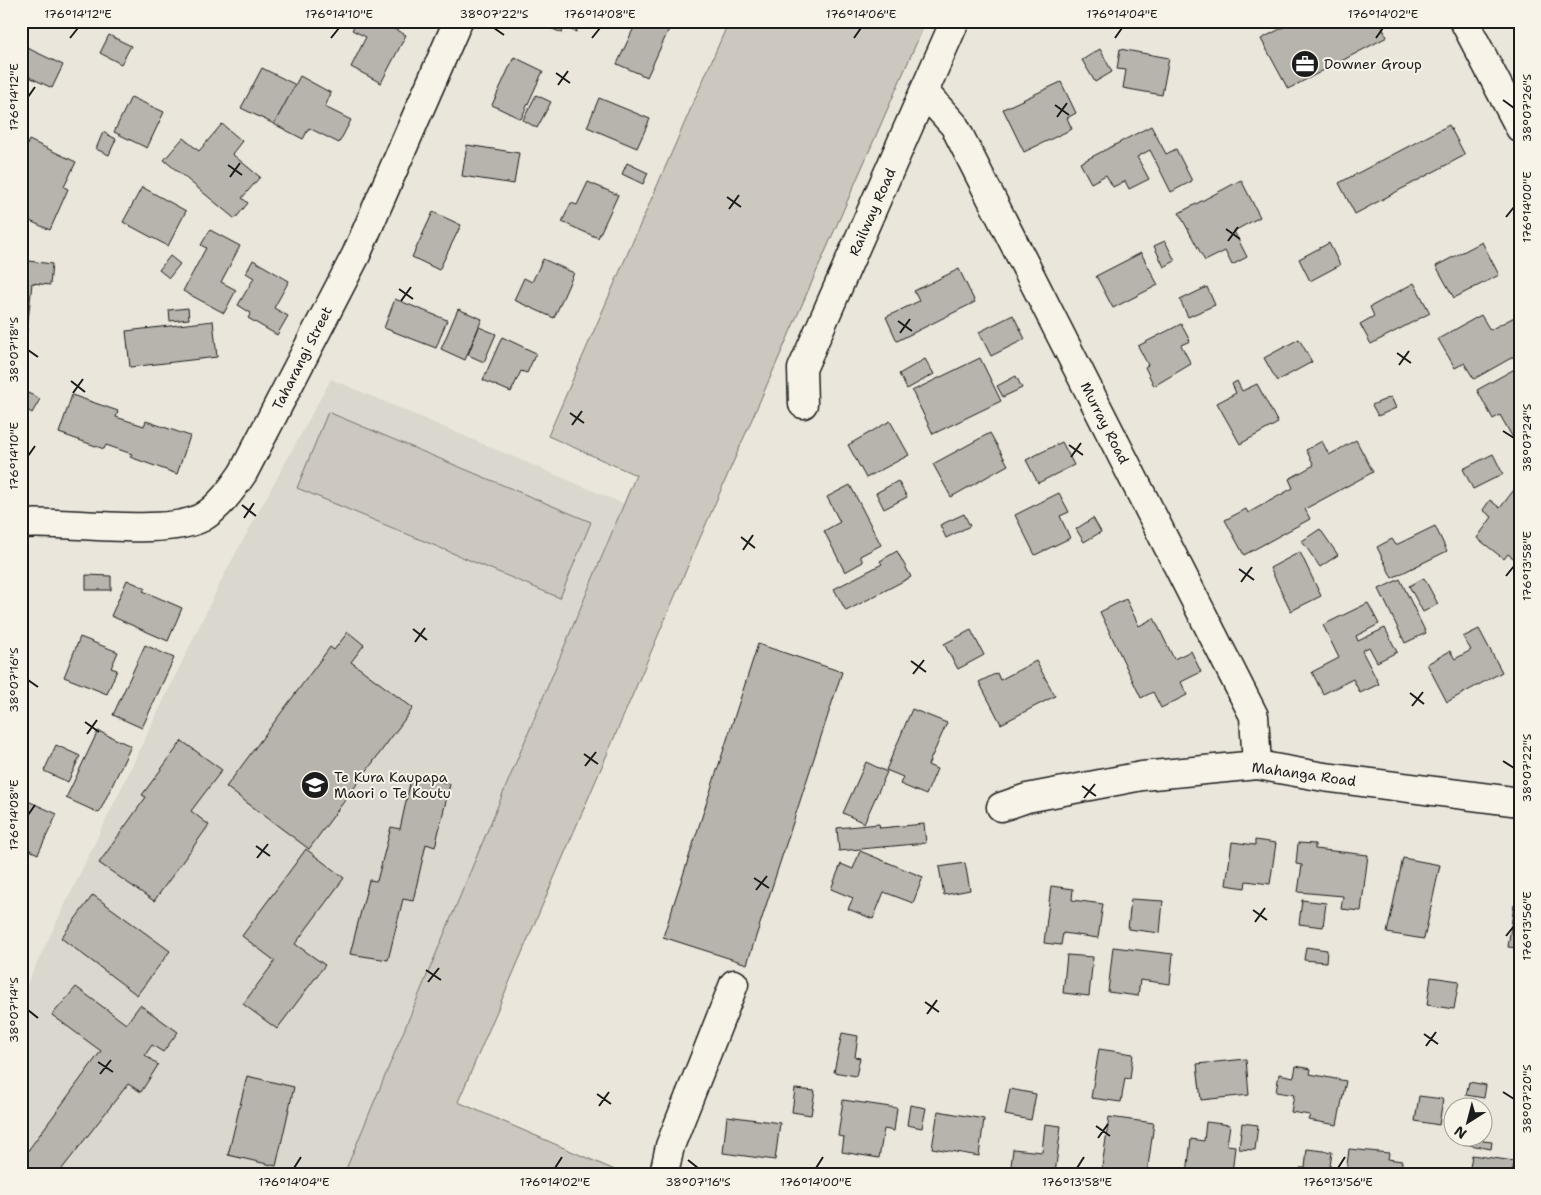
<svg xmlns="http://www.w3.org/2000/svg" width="1541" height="1195" font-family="'Shantell Sans',sans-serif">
<rect width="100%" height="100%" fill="#eae6dc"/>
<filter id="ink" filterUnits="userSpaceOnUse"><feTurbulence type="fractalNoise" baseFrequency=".02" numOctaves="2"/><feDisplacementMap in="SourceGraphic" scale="10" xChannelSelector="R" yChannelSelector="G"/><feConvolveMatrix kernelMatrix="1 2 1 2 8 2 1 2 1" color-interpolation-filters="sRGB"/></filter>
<g filter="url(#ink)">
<polygon fill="#dad7ce" points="331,379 624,504 344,1174 21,1174 21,996 224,575"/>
<g fill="#ccc8c0" stroke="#74726e">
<polygon points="729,21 926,21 693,554 458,1102 624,1174 344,1174 636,475 548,436"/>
<polygon points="328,412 591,522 560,598 297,488"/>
</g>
<g fill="#b6b4ac" stroke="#1c1c1c">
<polygon points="357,21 378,21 406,35 381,83 351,67 366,37 352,30"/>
<polygon points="534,21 579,21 576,32 564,27 562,33"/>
<polygon points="637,21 652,21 669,29 647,77 617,64"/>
<polygon points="1295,21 1379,21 1387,37 1288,89 1261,39"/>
<polygon points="109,35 131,46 121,64 100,53"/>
<polygon points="21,45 63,65 52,88 21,73"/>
<polygon points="1100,49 1112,72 1095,82 1082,60"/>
<polygon points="1120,49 1169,58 1162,95 1123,88 1126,70 1117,69"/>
<polygon points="514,57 543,71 521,119 492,105"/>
<polygon points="262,68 296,85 274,124 241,108"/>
<polygon points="300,76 331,93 325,107 351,120 339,143 309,128 303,139 274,124"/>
<polygon points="1061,82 1076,113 1067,118 1072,129 1024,152 1003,109"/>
<polygon points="536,95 551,102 537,128 523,120"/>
<polygon points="131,97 164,112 147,148 114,132"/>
<polygon points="599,98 650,119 637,148 587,127"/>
<polygon points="222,124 242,141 232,154 260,177 242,198 248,203 235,219 164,160 183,138 199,151"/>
<polygon points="1449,125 1465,155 1355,214 1339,183"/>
<polygon points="1151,126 1166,154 1176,149 1192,181 1171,192 1150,150 1137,157 1149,179 1129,189 1125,181 1113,187 1106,175 1091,183 1080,163"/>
<polygon points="103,132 116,139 109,155 96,149"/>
<polygon points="29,140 76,162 64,187 68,189 50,230 21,217 21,158"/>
<polygon points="467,145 519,153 514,184 462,176"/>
<polygon points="627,163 648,173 643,184 622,174"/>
<polygon points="1241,180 1260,217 1234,231 1247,257 1232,265 1225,251 1205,261 1179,213"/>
<polygon points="588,182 618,195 598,238 562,222 571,203 577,205"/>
<polygon points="142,187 186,211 168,246 123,222"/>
<polygon points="433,212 461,225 439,270 412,257"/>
<polygon points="210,230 240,246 221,282 236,290 224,313 183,291 206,248 201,245"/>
<polygon points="1165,241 1175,261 1164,267 1154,246"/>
<polygon points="1482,242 1499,275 1454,298 1436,266"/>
<polygon points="1329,243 1340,265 1310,281 1299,259"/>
<polygon points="1141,253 1158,285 1113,308 1096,276"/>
<polygon points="170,256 180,264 169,278 159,270"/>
<polygon points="543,259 574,273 554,318 514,300 524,278 532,282"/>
<polygon points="21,260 52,264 50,285 32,283 26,340 21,339"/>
<polygon points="253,260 289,281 274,308 288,316 277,335 248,318 251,313 238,305 254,278 246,273"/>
<polygon points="959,269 975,302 897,341 886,317 919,301 914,291"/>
<polygon points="1414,283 1430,313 1371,344 1360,324 1374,316 1370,307"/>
<polygon points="1207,287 1215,305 1188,317 1180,300"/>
<polygon points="395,299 447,320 436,348 384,328"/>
<polygon points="188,308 189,319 170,321 169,310"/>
<polygon points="458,309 482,319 465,360 441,349"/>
<polygon points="1520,314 1520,353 1474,379 1464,363 1455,368 1438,339 1481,315 1490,330"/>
<polygon points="1013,315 1025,339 991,356 979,332"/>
<polygon points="213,321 217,357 130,367 126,331"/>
<polygon points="1181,324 1190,341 1181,345 1191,364 1154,386 1145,367 1148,365 1138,346"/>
<polygon points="479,327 496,334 484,362 468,355"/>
<polygon points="502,337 536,353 527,373 521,371 511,392 483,380"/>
<polygon points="1299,339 1312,362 1277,381 1264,358"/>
<polygon points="980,358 1001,401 933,434 912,391"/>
<polygon points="925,359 934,374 907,389 899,374"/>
<polygon points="1520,366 1520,434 1513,438 1500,415 1493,419 1477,390"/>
<polygon points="1016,376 1022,388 1003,397 997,386"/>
<polygon points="1237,381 1242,391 1257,384 1278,423 1240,444 1217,403 1236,393 1232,384"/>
<polygon points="28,393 40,399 32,413 21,406"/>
<polygon points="72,395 118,411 116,417 144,426 146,421 190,436 177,474 130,457 132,454 106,445 104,449 59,433"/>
<polygon points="1391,397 1396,408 1378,416 1372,405"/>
<polygon points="890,421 909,455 866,478 848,445"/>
<polygon points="990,433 1008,465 951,497 933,464"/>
<polygon points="1356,440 1373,472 1305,509 1310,519 1244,555 1225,520 1246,509 1248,513 1293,488 1289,479 1314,465 1306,450 1322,441 1329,455"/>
<polygon points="1062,442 1074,465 1038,483 1026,460"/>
<polygon points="1493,454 1503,474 1473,489 1463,469"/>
<polygon points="898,481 907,497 884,509 876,493"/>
<polygon points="1520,482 1520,563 1508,554 1504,559 1477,538 1492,517 1483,510 1490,500 1500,508"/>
<polygon points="850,485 881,545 860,556 863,562 845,572 824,531 840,522 827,497"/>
<polygon points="1059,493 1069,512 1060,516 1070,538 1035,555 1015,515"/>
<polygon points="964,514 970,526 946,538 940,525"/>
<polygon points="1093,518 1101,532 1084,542 1076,529"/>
<polygon points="1435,526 1447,551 1392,578 1377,547 1392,539 1396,545"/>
<polygon points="1320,529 1338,555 1320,567 1302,541"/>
<polygon points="897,551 911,577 846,611 834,589 882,564 880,561"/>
<polygon points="1300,552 1321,596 1291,611 1270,568"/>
<polygon points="86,575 111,576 111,590 86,590"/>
<polygon points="1424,578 1438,604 1423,612 1409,586"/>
<polygon points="1400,579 1426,633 1405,643 1379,589"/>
<polygon points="127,580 145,588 143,591 182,608 168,641 111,616"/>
<polygon points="1126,599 1139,626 1154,618 1174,659 1191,651 1201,672 1181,682 1187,695 1161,708 1153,692 1141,698 1100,612"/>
<polygon points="1368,603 1379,624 1356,636 1358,641 1385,628 1397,652 1377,662 1369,647 1362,651 1379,684 1360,693 1353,679 1323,694 1312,672 1339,658 1323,625"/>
<polygon points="1520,603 1520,617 1514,606"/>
<polygon points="1479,629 1502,672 1447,702 1427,664 1450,651 1455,659 1471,650 1463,637"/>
<polygon points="971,630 984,655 958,669 944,644"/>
<polygon points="348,632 364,645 351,662 413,708 309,849 226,787 330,647 334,650"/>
<polygon points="80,637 118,652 111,668 117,670 107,694 64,677"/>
<polygon points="758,644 842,672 747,964 663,937"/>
<polygon points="145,645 174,658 142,728 113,715"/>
<polygon points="1036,661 1055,696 1001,724 979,682 997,673 1000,680"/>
<polygon points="912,709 947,723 928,765 937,769 926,795 900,784 903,777 886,770"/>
<polygon points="98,731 131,746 99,813 66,798"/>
<polygon points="182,741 222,770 191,811 209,825 154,901 99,863 146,797 142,795"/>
<polygon points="56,745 80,756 68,782 44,771"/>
<polygon points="866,762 887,772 864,823 843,813"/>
<polygon points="412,774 450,784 435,847 426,844 413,901 403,899 388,960 350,954 369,880 377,881 391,827 400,829"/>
<polygon points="21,798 57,814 38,854 21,846"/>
<polygon points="879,824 880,828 924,824 926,843 839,851 837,828"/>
<polygon points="1255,840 1276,843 1270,884 1246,881 1245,888 1226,885 1232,842 1255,845"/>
<polygon points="1298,843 1315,844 1315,849 1368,855 1361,911 1341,909 1343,896 1298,892 1302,865 1296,864"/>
<polygon points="306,849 344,878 295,944 325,965 277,1029 243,1004 275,961 242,936"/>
<polygon points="860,851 923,877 913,903 884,892 873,919 848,909 853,898 831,889 841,864 853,869"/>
<polygon points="1403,858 1440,865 1424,939 1387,933"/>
<polygon points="965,863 970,890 944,895 939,867"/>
<polygon points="1051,886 1073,889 1072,900 1103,904 1098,938 1063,933 1061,945 1044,943"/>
<polygon points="93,895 170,951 137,995 61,938"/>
<polygon points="1131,899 1163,901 1160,933 1128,929"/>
<polygon points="1302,900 1326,903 1323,927 1299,924"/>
<polygon points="1514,905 1520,906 1518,948 1508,947"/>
<polygon points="1113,947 1173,954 1170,984 1140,980 1138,996 1108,992"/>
<polygon points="1306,947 1327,950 1326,962 1304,960"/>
<polygon points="1067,955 1093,957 1089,996 1063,993"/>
<polygon points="1517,973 1520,973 1520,990 1515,989"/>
<polygon points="1431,977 1459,981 1454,1009 1427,1005"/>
<polygon points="76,987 126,1024 140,1005 178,1032 163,1052 152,1045 145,1055 158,1065 141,1092 128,1084 58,1174 21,1174 21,1154 24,1156 101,1051 52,1015"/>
<polygon points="842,1033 858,1036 855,1057 860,1058 856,1076 834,1072"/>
<polygon points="1099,1049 1133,1054 1130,1079 1125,1078 1121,1102 1091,1098"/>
<polygon points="1246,1059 1249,1095 1201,1100 1197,1064"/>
<polygon points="1296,1066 1311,1069 1310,1074 1346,1081 1337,1125 1308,1120 1310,1115 1291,1112 1294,1095 1276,1092 1279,1074 1294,1077"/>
<polygon points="247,1076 294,1087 276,1166 228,1155"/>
<polygon points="1469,1082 1486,1085 1484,1098 1466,1095"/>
<polygon points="795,1089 815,1091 811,1115 792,1112"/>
<polygon points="1010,1089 1036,1094 1031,1120 1005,1115"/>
<polygon points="1419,1096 1443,1099 1439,1125 1415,1121"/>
<polygon points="843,1100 897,1108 894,1131 884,1129 879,1158 842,1152 844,1137 838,1136"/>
<polygon points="910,1105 926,1108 922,1128 907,1125"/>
<polygon points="938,1111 984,1119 979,1156 932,1148"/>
<polygon points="727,1116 780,1123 775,1160 723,1153"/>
<polygon points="1109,1117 1154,1123 1147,1174 1101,1174"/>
<polygon points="1206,1122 1230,1125 1227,1145 1235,1146 1232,1174 1187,1174 1191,1139 1204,1141"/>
<polygon points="1242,1123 1258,1125 1255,1150 1239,1149"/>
<polygon points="1045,1124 1061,1126 1055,1174 1010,1174 1013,1149 1042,1152"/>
<polygon points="1461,1138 1483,1138 1483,1141 1492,1142 1491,1149 1460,1143"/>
<polygon points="1307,1149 1332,1152 1329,1174 1300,1174 1300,1168 1305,1168"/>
<polygon points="1349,1149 1389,1153 1388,1159 1402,1161 1401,1174 1346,1174"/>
<polygon points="1472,1155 1514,1161 1512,1174 1469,1174"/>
</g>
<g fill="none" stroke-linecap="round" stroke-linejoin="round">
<defs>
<g id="minor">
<polyline points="1464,21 1520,128"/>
<polyline points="925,93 954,125 1254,716 1257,765"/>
<polyline points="803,404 802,369 955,21"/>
<path d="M21,524C67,520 163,537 201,518C219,508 232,489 243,473L356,255L458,21"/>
<polyline points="1001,807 1027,798 1142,776 1257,765 1324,777 1520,802"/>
<polyline points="664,1174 670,1146 734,984"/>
</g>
</defs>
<use href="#minor" stroke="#1c1c1c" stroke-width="31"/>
<use href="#minor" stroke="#f7f3e8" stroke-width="28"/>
</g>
</g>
<path fill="none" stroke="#1c1c1c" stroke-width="2" d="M494,28L504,35M70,38L78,28M331,38L339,28M592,38L600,28M854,38L861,28M1115,38L1122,28M1376,38L1383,28M556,73L570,83M558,85L568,71M28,97L35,87M1503,100L1514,108M1055,105L1069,115M1057,117L1067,103M228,165L242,175M230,177L240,163M727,197L741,207M729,209L739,195M1506,217L1514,207M1226,229L1240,239M1228,241L1238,227M399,289L413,299M401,301L411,287M898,321L912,331M900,333L910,319M28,350L38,357M1397,353L1411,363M1399,365L1409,351M71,381L85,392M73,393L83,379M570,413L584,423M572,425L582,411M1503,431L1514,438M1069,445L1083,455M28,456L35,446M1071,457L1081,443M242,505L256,516M244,518L254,503M741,537L755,548M743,550L753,535M1239,569L1254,580M1506,576L1514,566M1241,582L1252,567M413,629L427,640M415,642L425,628M911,661L926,672M913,674L924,660M28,680L38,687M1410,693L1424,704M1412,706L1423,692M85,722L99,732M87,734L97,720M584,754L598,764M1503,761L1514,768M585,766L596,752M1082,786L1096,796M1084,798L1095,784M28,815L35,805M256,846L270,856M257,858L268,844M754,878L769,888M756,890L767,876M1253,910L1267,920M1255,922L1265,908M1506,936L1514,926M426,970L441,980M428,982L439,968M925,1002L939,1012M28,1010L38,1018M927,1014L937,1000M1424,1034L1438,1044M1426,1046L1436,1032M98,1062L113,1072M100,1074L111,1060M1503,1092L1514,1099M597,1094L611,1104M599,1106L609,1092M1096,1126L1110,1136M1098,1138L1108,1124M688,1160L698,1168M294,1168L301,1157M555,1168L562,1157M816,1168L823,1157M1077,1168L1084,1157M1338,1168L1345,1157"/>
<defs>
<symbol id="office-disc" viewBox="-11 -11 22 22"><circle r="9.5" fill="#1c1c1c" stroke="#f7f3e8"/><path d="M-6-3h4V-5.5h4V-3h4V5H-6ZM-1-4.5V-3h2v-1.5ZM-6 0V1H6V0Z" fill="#fff"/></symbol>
<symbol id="school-disc" viewBox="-11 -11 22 22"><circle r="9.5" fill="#1c1c1c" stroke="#f7f3e8"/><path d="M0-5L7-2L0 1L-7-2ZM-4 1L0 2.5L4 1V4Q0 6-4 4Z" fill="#fff"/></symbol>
</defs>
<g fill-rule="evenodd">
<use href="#office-disc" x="1289" y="48" width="32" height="32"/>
<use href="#school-disc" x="299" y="769" width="32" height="32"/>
</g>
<g text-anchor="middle" stroke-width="4" stroke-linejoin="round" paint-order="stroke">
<g font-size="14" fill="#1c1c1c" stroke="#f7f3e8" text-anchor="start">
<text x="1324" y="69">Downer Group</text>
<text x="334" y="782">Te Kura Kaupapa<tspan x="334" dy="16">Maori o Te Koutu</tspan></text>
</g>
<g font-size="14" fill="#1c1c1c" stroke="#f7f3e8">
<text transform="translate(872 212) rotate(-66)" y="5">Railway Road</text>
<text transform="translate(302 358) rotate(-63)" y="5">Taharangi Street</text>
<text transform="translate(1105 423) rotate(63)" y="5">Murray Road</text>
<text transform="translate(1304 774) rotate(8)" y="5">Mahanga Road</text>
</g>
</g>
<rect width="1541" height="1195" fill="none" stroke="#f7f3e8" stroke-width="55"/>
<g transform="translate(1468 1122) rotate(216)"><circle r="24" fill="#f7f3e8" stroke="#9f9d96"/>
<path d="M0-4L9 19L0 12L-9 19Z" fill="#1c1c1c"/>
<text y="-8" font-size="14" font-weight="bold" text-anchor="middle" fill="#1c1c1c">N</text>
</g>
<rect x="28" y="28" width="1486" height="1140" fill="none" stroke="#1c1c1c" stroke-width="2"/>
<g font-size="12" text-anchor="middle" fill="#1c1c1c">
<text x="78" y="18">176°14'12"E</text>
<text x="339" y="18">176°14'10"E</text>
<text x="494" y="18">38°07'22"S</text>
<text x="600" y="18">176°14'08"E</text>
<text x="861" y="18">176°14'06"E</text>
<text x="1122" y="18">176°14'04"E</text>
<text x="1383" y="18">176°14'02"E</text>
<text transform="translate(14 97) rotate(-90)" y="4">176°14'12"E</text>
<text transform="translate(1527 108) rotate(-90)" y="4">38°07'26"S</text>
<text transform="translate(1527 207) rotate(-90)" y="4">176°14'00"E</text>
<text transform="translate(14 350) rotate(-90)" y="4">38°07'18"S</text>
<text transform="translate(1527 438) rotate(-90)" y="4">38°07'24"S</text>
<text transform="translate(14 456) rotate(-90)" y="4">176°14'10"E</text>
<text transform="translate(1527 566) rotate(-90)" y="4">176°13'58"E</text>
<text transform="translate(14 680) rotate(-90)" y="4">38°07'16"S</text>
<text transform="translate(1527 768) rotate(-90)" y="4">38°07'22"S</text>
<text transform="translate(14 815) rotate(-90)" y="4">176°14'08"E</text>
<text transform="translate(1527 926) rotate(-90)" y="4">176°13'56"E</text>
<text transform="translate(14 1010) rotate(-90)" y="4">38°07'14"S</text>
<text transform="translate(1527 1099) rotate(-90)" y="4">38°07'20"S</text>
<text x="294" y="1186">176°14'04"E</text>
<text x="555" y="1186">176°14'02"E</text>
<text x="698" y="1186">38°07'16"S</text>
<text x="816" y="1186">176°14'00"E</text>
<text x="1077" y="1186">176°13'58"E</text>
<text x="1338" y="1186">176°13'56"E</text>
</g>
</svg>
